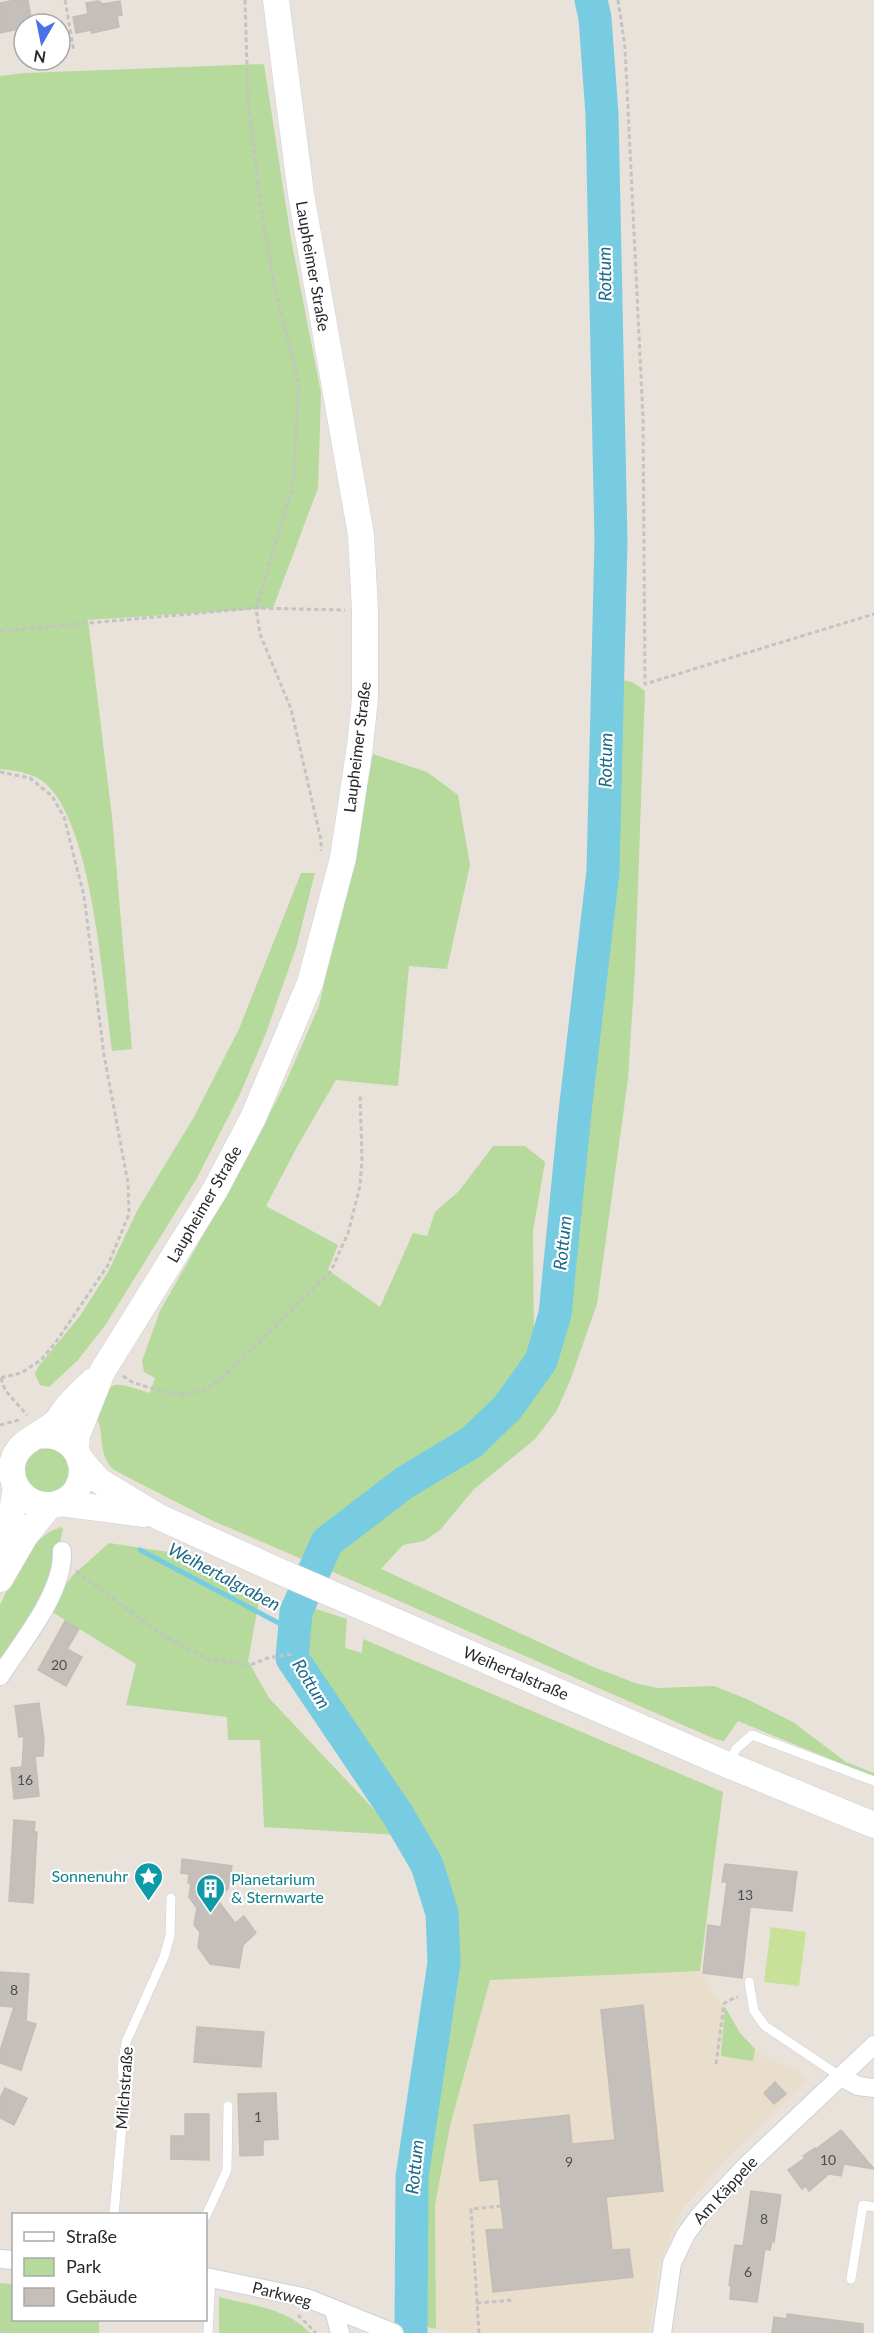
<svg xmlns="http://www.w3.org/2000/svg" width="874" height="2333" font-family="Lato,sans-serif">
<rect width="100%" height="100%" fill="#e9e2da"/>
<polygon fill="#e9ddcb" points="700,1971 719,2001 725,2007 740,2033 755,2049 765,2057 796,2070 808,2080 724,2161 680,2212 659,2266 649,2333 456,2333 436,2329 435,2205 450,2126 490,1980"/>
<g fill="#b5da9c">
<path d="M264,64L291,239L321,393L318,488L273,608L88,620L112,817L132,1049L112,1051C103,985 93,835 50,788C37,773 18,771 0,769V76L25,73Z"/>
<polygon points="617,679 632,682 645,691 635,969 628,1079 597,1304 570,1381 556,1412 535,1439 474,1489 440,1530 424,1541 403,1545 381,1569 591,1666 635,1683 657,1688 714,1686 749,1700 793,1722 846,1762 874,1773 874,1777 738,1721 724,1741 715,1739 319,1566 338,1547 390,1512 418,1487 468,1451 522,1406 544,1372 556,1341 579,1227 615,791"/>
<path d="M373,754L427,772L458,795L470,865L447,969L409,966L398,1086L336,1080L298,1145L266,1206L338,1245L328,1270L380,1307L413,1233L427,1236L435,1212L459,1191L493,1146H525L545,1162L533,1231L534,1346L520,1376L479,1425L344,1514L314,1541L304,1560L211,1520L114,1470C95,1453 107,1429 94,1415C111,1376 113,1382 150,1393L155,1378L144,1372L142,1361L160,1311L247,1158L285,1084L319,1006L353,859Z"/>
<polygon points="301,873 315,873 297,945 266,1033 240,1094 197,1178 106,1324 78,1360 49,1387 40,1385 35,1374 38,1367 80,1316 108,1272 138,1209 194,1117 239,1029"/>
<path d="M46,1444L72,1459L67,1489L44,1496L24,1481C22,1456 26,1457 46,1444Z"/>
<polygon points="61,1527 63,1529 50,1586 0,1667 0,1605 30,1542 38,1541 49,1532"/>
<polygon points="109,1543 168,1552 225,1576 260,1595 248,1661 269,1698 398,1835 264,1827 260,1740 228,1740 227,1717 126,1705 136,1664 49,1610 72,1576"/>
<polygon points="310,1607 347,1619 345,1648 362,1653 363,1639 723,1792 700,1971 490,1980 450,2126 435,2205 436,2329 423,2326 421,2226 423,2166 430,2098 449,1989 454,1907 444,1869 414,1812 305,1659 304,1644"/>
<polygon points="725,2007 740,2033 755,2049 753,2061 721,2056"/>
<polygon points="0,2283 13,2284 14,2320 99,2320 99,2333 0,2333"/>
<path d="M219,2297C250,2305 288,2308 310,2333H219Z"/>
</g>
<polygon fill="#c7e199" points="771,1927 806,1932 799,1986 764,1982"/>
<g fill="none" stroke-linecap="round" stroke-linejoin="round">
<polyline stroke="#77cce1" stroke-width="5" points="140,1550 294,1631"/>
<polyline stroke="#77cce1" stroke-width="33" points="411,2333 412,2177 444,1963 442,1913 427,1865 398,1815 292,1658 296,1612 327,1542 404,1483 472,1442 508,1407 541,1361 555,1314 575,1112 603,871 611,541 602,114 595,18 591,0"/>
</g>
<g fill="#c4bfba" stroke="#c4bdb5" stroke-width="1.5">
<polygon points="15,0 28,0 32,24 24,24 24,28 0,33 0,3"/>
<polygon points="98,1 103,4 120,1 122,15 117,16 119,27 92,33 91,30 76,33 73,17 88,14 86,3"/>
<polygon points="65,1621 79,1629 67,1649 82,1657 66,1686 38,1670"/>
<polygon points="39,1703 44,1740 43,1756 35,1756 39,1796 14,1799 11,1768 22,1767 24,1736 19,1737 15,1706"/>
<polygon points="14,1820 35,1822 34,1832 37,1832 33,1903 9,1901"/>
<polygon points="182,1859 232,1866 228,1889 216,1898 235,1923 244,1916 256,1933 243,1945 239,1968 210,1964 198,1947 200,1932 194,1925 197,1908 189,1897 191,1883 188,1883 189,1874 181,1873"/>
<polygon points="725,1864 797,1872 792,1911 750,1907 742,1978 703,1973 708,1925 721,1927 727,1882 722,1882"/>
<polygon points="0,1972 29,1974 26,2021 36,2024 21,2070 0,2063 0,2051 14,2007 0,2006"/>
<polygon points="643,2005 663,2191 606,2197 612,2250 629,2249 633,2277 493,2292 486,2230 504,2229 498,2179 480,2181 474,2125 569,2115 572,2144 615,2140 601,2010"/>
<polygon points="197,2027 264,2032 261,2067 194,2062"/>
<polygon points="775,2082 786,2094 774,2104 764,2093"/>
<polygon points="5,2088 27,2098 14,2125 0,2118 0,2098"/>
<polygon points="276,2093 278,2139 263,2140 263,2155 240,2156 238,2094"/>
<polygon points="185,2114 209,2114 209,2160 171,2159 171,2136 185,2136"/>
<polygon points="841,2130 874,2169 844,2164 841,2176 829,2174 809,2191 806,2186 802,2189 788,2170 805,2158 803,2156 815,2148 816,2149"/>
<polygon points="751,2191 781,2195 774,2242 772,2241 770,2250 765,2249 757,2302 730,2299 731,2286 729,2285 735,2245 743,2246"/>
<polygon points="787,2314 863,2324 863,2333 772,2333 774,2317 787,2319"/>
</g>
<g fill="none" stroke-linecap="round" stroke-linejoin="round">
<defs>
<g id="lane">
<polyline points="729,1763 736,1749 752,1735 874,1781"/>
<polyline points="749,1982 754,2011 765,2026 841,2077"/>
<polyline points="114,2214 125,2092 122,2069 126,2042 164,1957 170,1936 171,1898"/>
<polyline points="206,2216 227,2170 228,2106"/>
<polyline points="851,2279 863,2205 874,2207"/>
<polyline points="208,2333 211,2278"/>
</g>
<g id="street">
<path d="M0,1676C22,1642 64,1592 62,1551"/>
<polyline points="841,2077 858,2086 874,2088"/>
<polyline points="0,2259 14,2260"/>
<polyline points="206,2277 307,2298 394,2333"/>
<polyline points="334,2310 340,2333"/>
<polyline points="662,2333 672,2263 686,2234 700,2215 746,2166 874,2045"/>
</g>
<g id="secondary">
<path d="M36,1436C88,1427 99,1497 52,1505C43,1506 34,1504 26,1498C16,1490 11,1479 12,1466C15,1441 40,1437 56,1422C60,1418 63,1412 67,1407C75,1398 84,1389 93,1381"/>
<polyline points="76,1450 77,1435 102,1372 215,1190 253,1118 310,983 343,858 360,746 365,698 365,610 361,535 301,194 276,0"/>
<polyline points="80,1459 98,1480 159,1517 272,1568 728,1765 874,1825"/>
<polyline points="60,1503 144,1514"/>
<polyline points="0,1558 12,1512 16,1487"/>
<polyline points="0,1579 25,1536 50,1505"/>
</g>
</defs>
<use href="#lane" stroke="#cdd1db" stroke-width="10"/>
<use href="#street" stroke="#cdd1db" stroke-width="20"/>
<use href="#secondary" stroke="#cdd1db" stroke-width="27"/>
<g stroke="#c3c3c3" stroke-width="3" stroke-dasharray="4.5 3" stroke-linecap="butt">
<polyline points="65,0 74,52"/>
<polyline points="245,0 248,100 261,209 276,294 299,383 293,485 256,608 260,634 291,709 321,840 321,851"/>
<polyline points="618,0 625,47 643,418 645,684 874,614"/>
<polyline points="0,631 256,608 345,610"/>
<polyline points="0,772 30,778 52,796 64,817 84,896 104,1055 128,1183 129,1214 108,1265 56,1342 41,1360 21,1373 0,1378"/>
<polyline points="123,1376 132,1382 160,1391 188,1395 210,1387 235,1366 331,1271 348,1233 360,1186 362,1159 360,1094"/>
<polyline points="1,1378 5,1390 27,1415"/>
<polyline points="0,1425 19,1420"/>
<polyline points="76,1571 162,1635 208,1659 250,1665 268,1658 292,1654"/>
<polyline points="716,2064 724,2004 727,2001 738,1997"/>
<polyline points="477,2303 514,2300"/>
<polyline points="298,2315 316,2333"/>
<polyline points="479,2333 471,2209 501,2206"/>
</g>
<use href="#lane" stroke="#fff" stroke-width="9"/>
<use href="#street" stroke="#fff" stroke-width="18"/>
<use href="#secondary" stroke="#fff" stroke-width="26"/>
</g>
<defs>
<symbol id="sight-pin" viewBox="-11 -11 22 30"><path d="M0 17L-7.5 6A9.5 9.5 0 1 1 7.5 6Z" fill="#0f9aa8" stroke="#fff"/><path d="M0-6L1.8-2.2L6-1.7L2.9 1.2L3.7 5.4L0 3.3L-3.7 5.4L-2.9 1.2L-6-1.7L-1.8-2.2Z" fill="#fff"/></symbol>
<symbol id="building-pin" viewBox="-11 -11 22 30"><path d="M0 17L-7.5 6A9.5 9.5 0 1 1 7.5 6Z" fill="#0f9aa8" stroke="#fff"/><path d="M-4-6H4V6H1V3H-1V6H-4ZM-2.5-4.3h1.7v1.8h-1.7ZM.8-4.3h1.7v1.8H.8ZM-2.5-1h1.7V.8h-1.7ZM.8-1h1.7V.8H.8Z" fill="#fff"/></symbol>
</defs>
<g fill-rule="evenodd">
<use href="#sight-pin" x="132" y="1860" width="33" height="45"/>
<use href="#building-pin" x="194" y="1872" width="33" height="45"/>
</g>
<g text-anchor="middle" stroke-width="4.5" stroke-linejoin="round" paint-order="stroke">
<g font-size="14" fill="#4f4e4c">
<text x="59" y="1670">20</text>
<text x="25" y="1785">16</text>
<text x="745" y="1900">13</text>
<text x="14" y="1995">8</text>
<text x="258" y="2122">1</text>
<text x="828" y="2165">10</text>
<text x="569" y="2167">9</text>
<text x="764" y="2224">8</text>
<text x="748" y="2277">6</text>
</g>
<g font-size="16" fill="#282828" stroke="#fff">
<text transform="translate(313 266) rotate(80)" y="6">Laupheimer Straße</text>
<text transform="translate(357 747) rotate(-83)" y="6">Laupheimer Straße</text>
<text transform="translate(204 1204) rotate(-60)" y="6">Laupheimer Straße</text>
<text transform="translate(516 1673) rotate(23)" y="6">Weihertalstraße</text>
<text transform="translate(124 2088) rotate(-86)" y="6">Milchstraße</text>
<text transform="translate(725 2190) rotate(-47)" y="6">Am Käppele</text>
<text transform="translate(282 2294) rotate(14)" y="6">Parkweg</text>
</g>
<g font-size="16" fill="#0d838f" stroke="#fff" text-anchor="end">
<text x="128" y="1882">Sonnenuhr</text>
<text x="231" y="1885" text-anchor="start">Planetarium<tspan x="231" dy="18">&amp; Sternwarte</tspan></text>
</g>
<g font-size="18" font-style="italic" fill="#1b6a89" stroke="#fff">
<text transform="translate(605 274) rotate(-91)" y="6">Rottum</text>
<text transform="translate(606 760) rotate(-89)" y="6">Rottum</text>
<text transform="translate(563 1243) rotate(-84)" y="6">Rottum</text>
<text transform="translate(224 1577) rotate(28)" y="6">Weihertalgraben</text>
<text transform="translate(311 1684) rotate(58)" y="6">Rottum</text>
<text transform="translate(415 2167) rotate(-84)" y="6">Rottum</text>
</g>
</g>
<rect x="12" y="2213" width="195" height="108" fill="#ffffff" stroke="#a9a9a9" stroke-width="1.5"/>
<rect x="24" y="2232" width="30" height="9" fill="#ffffff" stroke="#a9a9a9" stroke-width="1.5"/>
<text x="66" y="2243" font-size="18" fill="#282828">Straße</text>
<rect x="24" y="2258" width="30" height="18" fill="#b5da9c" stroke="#a9a9a9" stroke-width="1.5"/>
<text x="66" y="2273" font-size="18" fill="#282828">Park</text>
<rect x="24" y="2288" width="30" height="18" fill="#c4bfba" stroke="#a9a9a9" stroke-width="1.5"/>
<text x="66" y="2303" font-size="18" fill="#282828">Gebäude</text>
<g transform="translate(42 42) rotate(189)"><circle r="28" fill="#ffffff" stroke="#a9a9a9" stroke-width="1.5"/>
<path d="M0-4.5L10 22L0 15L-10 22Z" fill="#4a72e6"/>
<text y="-9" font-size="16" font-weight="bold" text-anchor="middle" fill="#282828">N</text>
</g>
</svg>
